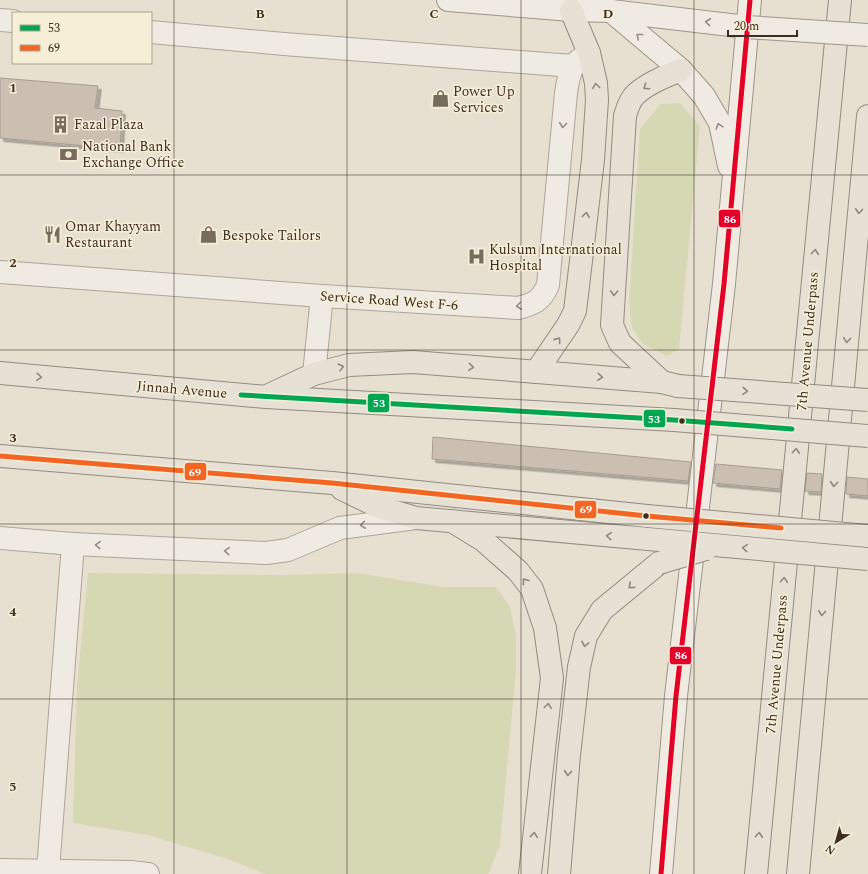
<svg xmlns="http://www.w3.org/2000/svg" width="868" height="874" font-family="Spectral,serif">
<defs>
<filter id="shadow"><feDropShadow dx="3.5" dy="3.5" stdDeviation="0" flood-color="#0004"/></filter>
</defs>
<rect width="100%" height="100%" fill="#e7e0d1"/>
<g fill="#d6d7b3">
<polygon points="680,103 700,126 679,349 667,356 643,344 632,328 629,303 640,129 661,104"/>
<polygon points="88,573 279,575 357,573 444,587 496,587 510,607 516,636 516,670 500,844 489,873 488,874 265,874 228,859 148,835 73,823 77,686"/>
</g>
<g fill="#cbbfb2" stroke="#a89c90" filter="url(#shadow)">
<polygon points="0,78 98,86 95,108 122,111 120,149 0,138"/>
<polygon points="433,437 691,462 688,481 432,459"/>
<polygon points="716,464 782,470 780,489 713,483"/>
<polygon points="807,473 822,474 821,492 805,491"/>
<polygon points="847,477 868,479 868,496 846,494"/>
</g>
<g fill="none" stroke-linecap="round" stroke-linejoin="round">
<defs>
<g id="minor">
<polyline points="0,20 13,21"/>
<polyline points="151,32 284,44 573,66"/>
<path d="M0,272L322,296L518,308C534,304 541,301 548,285L566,93C569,73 570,64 589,53"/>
<polyline points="314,374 322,296"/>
<polyline points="0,538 73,544 266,553 288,550 340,528 416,518"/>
<polyline points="0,870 131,872 148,874"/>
<polyline points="48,870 73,544"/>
</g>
<g id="secondary">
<polyline points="448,0 571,10 611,11 747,27"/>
<polyline points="611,11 681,70 704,96 720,123 729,166"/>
<polyline points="661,874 676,696 724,284 750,0"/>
</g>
<g id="primary">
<polyline points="536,372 568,325 575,311 593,160 597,100 596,83 589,53 571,10"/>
<polyline points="0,373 266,397 674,420"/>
<path d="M662,382L620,343L612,325L625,116C627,109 630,99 636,94C648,83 666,76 681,70"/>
<polyline points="269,395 314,374 349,365 413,362 662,382 678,386"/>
<polyline points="0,456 332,483 647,516"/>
<polyline points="342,489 379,507 416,518 648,539"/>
<polyline points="452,521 483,540 518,571 532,589 545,628 552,678 530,874"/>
<polyline points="559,874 569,755 579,667 586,636 602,610 659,563"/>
<polyline points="756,874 840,0"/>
<polyline points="798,874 868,116"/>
</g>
</defs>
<use href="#minor" stroke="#ada599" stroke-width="24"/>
<use href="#secondary" stroke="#9c958a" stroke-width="24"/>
<use href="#primary" stroke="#928b80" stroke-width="24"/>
<use href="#minor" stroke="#efebe3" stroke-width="22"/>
<use href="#secondary" stroke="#efebe3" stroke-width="22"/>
<use href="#primary" stroke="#e6e1d4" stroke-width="22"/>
<defs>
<polyline id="secondary-bridge" points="747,27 868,35"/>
<g id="primary-bridge">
<polyline points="678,386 868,400"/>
<polyline points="674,420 868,436"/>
<polyline points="647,516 868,536"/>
<polyline points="648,539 868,559"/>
<polyline points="659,563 706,549"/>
</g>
</defs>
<use href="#secondary-bridge" stroke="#9c958a" stroke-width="24" stroke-linecap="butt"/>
<use href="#primary-bridge" stroke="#928b80" stroke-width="24" stroke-linecap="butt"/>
<use href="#secondary-bridge" stroke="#efebe3" stroke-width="22"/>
<use href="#primary-bridge" stroke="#e6e1d4" stroke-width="22"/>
<defs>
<polyline id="bus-1" points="241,395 674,420 792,429"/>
<polyline id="bus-2" points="0,456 332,483 647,516 781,528"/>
<polyline id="bus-3" points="661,874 676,696 724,284 750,0"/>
</defs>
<use href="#bus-1" stroke="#f7eed8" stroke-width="8"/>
<use href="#bus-2" stroke="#f7eed8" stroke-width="8"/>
<use href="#bus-3" stroke="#f7eed8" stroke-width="8"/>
<use href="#bus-1" stroke="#00a651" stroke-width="5"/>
<use href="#bus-2" stroke="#f26522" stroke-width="5"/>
<use href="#bus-3" stroke="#e4002b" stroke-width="5"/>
</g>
<defs><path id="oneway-chevron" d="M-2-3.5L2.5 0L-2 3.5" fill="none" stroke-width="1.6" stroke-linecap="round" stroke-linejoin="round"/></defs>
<g stroke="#968c82">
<use href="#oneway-chevron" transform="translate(708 22) rotate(-174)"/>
<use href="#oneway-chevron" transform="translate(639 36) rotate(-141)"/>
<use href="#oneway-chevron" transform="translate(563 125) rotate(95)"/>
<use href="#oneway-chevron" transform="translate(719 126) rotate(-108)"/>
<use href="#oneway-chevron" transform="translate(519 306) rotate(173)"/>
<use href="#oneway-chevron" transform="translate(363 525) rotate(172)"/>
<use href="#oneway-chevron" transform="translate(98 545) rotate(-177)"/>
<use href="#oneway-chevron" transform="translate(227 551) rotate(-177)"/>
</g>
<g stroke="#92887a">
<use href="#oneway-chevron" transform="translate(596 86) rotate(-97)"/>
<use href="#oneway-chevron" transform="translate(646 87) rotate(146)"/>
<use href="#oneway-chevron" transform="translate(859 211) rotate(95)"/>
<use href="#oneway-chevron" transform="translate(586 215) rotate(-83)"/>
<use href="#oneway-chevron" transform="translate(815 252) rotate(-85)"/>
<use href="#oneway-chevron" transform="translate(614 293) rotate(93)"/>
<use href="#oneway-chevron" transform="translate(558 340) rotate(-55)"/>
<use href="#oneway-chevron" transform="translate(847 340) rotate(95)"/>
<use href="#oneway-chevron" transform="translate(341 367) rotate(-14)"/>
<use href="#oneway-chevron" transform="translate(471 367) rotate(5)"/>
<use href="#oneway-chevron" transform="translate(39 377) rotate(5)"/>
<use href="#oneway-chevron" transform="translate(600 377) rotate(5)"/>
<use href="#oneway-chevron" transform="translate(745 391) rotate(4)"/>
<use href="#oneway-chevron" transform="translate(796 451) rotate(-85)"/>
<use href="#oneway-chevron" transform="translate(834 484) rotate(95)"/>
<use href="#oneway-chevron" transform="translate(609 536) rotate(-175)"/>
<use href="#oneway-chevron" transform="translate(745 548) rotate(-175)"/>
<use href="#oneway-chevron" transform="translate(784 580) rotate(-85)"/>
<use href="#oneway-chevron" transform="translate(525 581) rotate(-127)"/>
<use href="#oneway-chevron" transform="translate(631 586) rotate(140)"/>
<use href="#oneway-chevron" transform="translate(822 613) rotate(95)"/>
<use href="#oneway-chevron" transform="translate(585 644) rotate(102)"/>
<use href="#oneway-chevron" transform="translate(548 706) rotate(-83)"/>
<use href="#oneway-chevron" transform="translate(568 773) rotate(95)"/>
<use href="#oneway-chevron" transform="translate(534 835) rotate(-84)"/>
<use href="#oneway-chevron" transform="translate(759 835) rotate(-85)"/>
</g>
<path fill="none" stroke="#3d2e20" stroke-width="1" stroke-opacity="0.55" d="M174,0V874M347,0V874M521,0V874M694,0V874M0,175H868M0,350H868M0,524H868M0,699H868"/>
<defs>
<symbol id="shop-bare" viewBox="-9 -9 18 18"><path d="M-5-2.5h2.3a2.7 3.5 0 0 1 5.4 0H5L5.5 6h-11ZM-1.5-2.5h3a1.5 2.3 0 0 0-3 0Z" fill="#786c5e" stroke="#f7eed8" stroke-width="2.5" paint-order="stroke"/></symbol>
<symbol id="building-bare" viewBox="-9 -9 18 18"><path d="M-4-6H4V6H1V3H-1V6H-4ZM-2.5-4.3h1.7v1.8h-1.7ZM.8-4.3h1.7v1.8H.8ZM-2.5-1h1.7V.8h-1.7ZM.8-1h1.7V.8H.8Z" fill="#786c5e" stroke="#f7eed8" stroke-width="2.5" paint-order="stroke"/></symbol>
<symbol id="bank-bare" viewBox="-9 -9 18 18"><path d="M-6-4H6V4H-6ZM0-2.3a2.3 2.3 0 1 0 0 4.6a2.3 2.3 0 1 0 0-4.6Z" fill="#786c5e" stroke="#f7eed8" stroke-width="2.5" paint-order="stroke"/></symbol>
<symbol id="restaurant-bare" viewBox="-9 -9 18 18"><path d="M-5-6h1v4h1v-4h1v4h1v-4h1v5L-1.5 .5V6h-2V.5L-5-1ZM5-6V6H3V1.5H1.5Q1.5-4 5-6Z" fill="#786c5e" stroke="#f7eed8" stroke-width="2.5" paint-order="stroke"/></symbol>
<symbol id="hospital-bare" viewBox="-9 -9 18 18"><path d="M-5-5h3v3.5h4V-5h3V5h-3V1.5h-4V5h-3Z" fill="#786c5e" stroke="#f7eed8" stroke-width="2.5" paint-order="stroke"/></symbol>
</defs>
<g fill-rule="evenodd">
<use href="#shop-bare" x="428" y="86" width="25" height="25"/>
<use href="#building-bare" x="48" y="112" width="25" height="25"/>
<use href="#bank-bare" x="56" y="142" width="25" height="25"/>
<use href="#restaurant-bare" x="40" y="222" width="25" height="25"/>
<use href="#shop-bare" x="196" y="222" width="25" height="25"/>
<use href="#hospital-bare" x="464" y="244" width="25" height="25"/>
</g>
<g fill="#3d2e20" stroke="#f7eed8" stroke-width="1.5">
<circle cx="682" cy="421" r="3.5"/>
<circle cx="646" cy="516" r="3.5"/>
</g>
<g text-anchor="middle" stroke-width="3" stroke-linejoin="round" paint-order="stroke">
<g font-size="14" fill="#3d2e20" stroke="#f7eed8" text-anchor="start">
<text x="453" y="96">Power Up<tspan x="453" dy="16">Services</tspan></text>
<text x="74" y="129">Fazal Plaza</text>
<text x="82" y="151">National Bank<tspan x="82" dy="16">Exchange Office</tspan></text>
<text x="65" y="231">Omar Khayyam<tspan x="65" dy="16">Restaurant</tspan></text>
<text x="222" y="240">Bespoke Tailors</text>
<text x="489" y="254">Kulsum International<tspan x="489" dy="16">Hospital</tspan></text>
</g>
<g font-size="14" fill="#3d2e20" stroke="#f7eed8">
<text transform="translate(389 300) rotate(4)" y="5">Service Road West F-6</text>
<text transform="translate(807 341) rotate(-85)" y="5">7th Avenue Underpass</text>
<text transform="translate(182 389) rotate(5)" y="5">Jinnah Avenue</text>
<text transform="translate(776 664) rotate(-85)" y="5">7th Avenue Underpass</text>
</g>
</g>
<g font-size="13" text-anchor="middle" font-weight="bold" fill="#3d2e20" stroke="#f7eed8" stroke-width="3" stroke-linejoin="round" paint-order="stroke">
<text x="260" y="18">B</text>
<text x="434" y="18">C</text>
<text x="608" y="18">D</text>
<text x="13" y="92">1</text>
<text x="13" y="267">2</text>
<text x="13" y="442">3</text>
<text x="13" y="616">4</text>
<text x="13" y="791">5</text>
</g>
<g stroke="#f7eed8" stroke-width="1.5">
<rect x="718" y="209" width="23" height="19" rx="4" fill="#e4002b"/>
<rect x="367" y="393" width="23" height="20" rx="4" fill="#00a651"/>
<rect x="643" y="409" width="23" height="19" rx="4" fill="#00a651"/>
<rect x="184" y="462" width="23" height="19" rx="4" fill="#f26522"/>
<rect x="574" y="500" width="23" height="19" rx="4" fill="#f26522"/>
<rect x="669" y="646" width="23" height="19" rx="4" fill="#e4002b"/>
</g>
<g font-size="11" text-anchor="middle" font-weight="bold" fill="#fff">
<text x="730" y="223">86</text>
<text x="379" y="407">53</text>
<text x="654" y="423">53</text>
<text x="195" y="476">69</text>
<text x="586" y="513">69</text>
<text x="681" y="659">86</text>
</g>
<rect x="12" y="12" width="140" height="52" fill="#f7eed8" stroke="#ada18e"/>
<rect x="20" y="25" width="20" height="6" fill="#00a651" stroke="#ada18e"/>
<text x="48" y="32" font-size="12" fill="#3d2e20">53</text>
<rect x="20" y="45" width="20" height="6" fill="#f26522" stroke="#ada18e"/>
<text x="48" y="52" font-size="12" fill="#3d2e20">69</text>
<g transform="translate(836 842) rotate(217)" stroke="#f7eed8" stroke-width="3" paint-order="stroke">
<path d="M0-3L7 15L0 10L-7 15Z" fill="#3d2e20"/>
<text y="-6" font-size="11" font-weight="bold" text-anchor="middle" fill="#3d2e20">N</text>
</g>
<path d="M728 30v6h69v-6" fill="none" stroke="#3d2e20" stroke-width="2"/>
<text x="734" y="30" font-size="12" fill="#3d2e20" stroke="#f7eed8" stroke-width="3" paint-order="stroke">20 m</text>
</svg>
